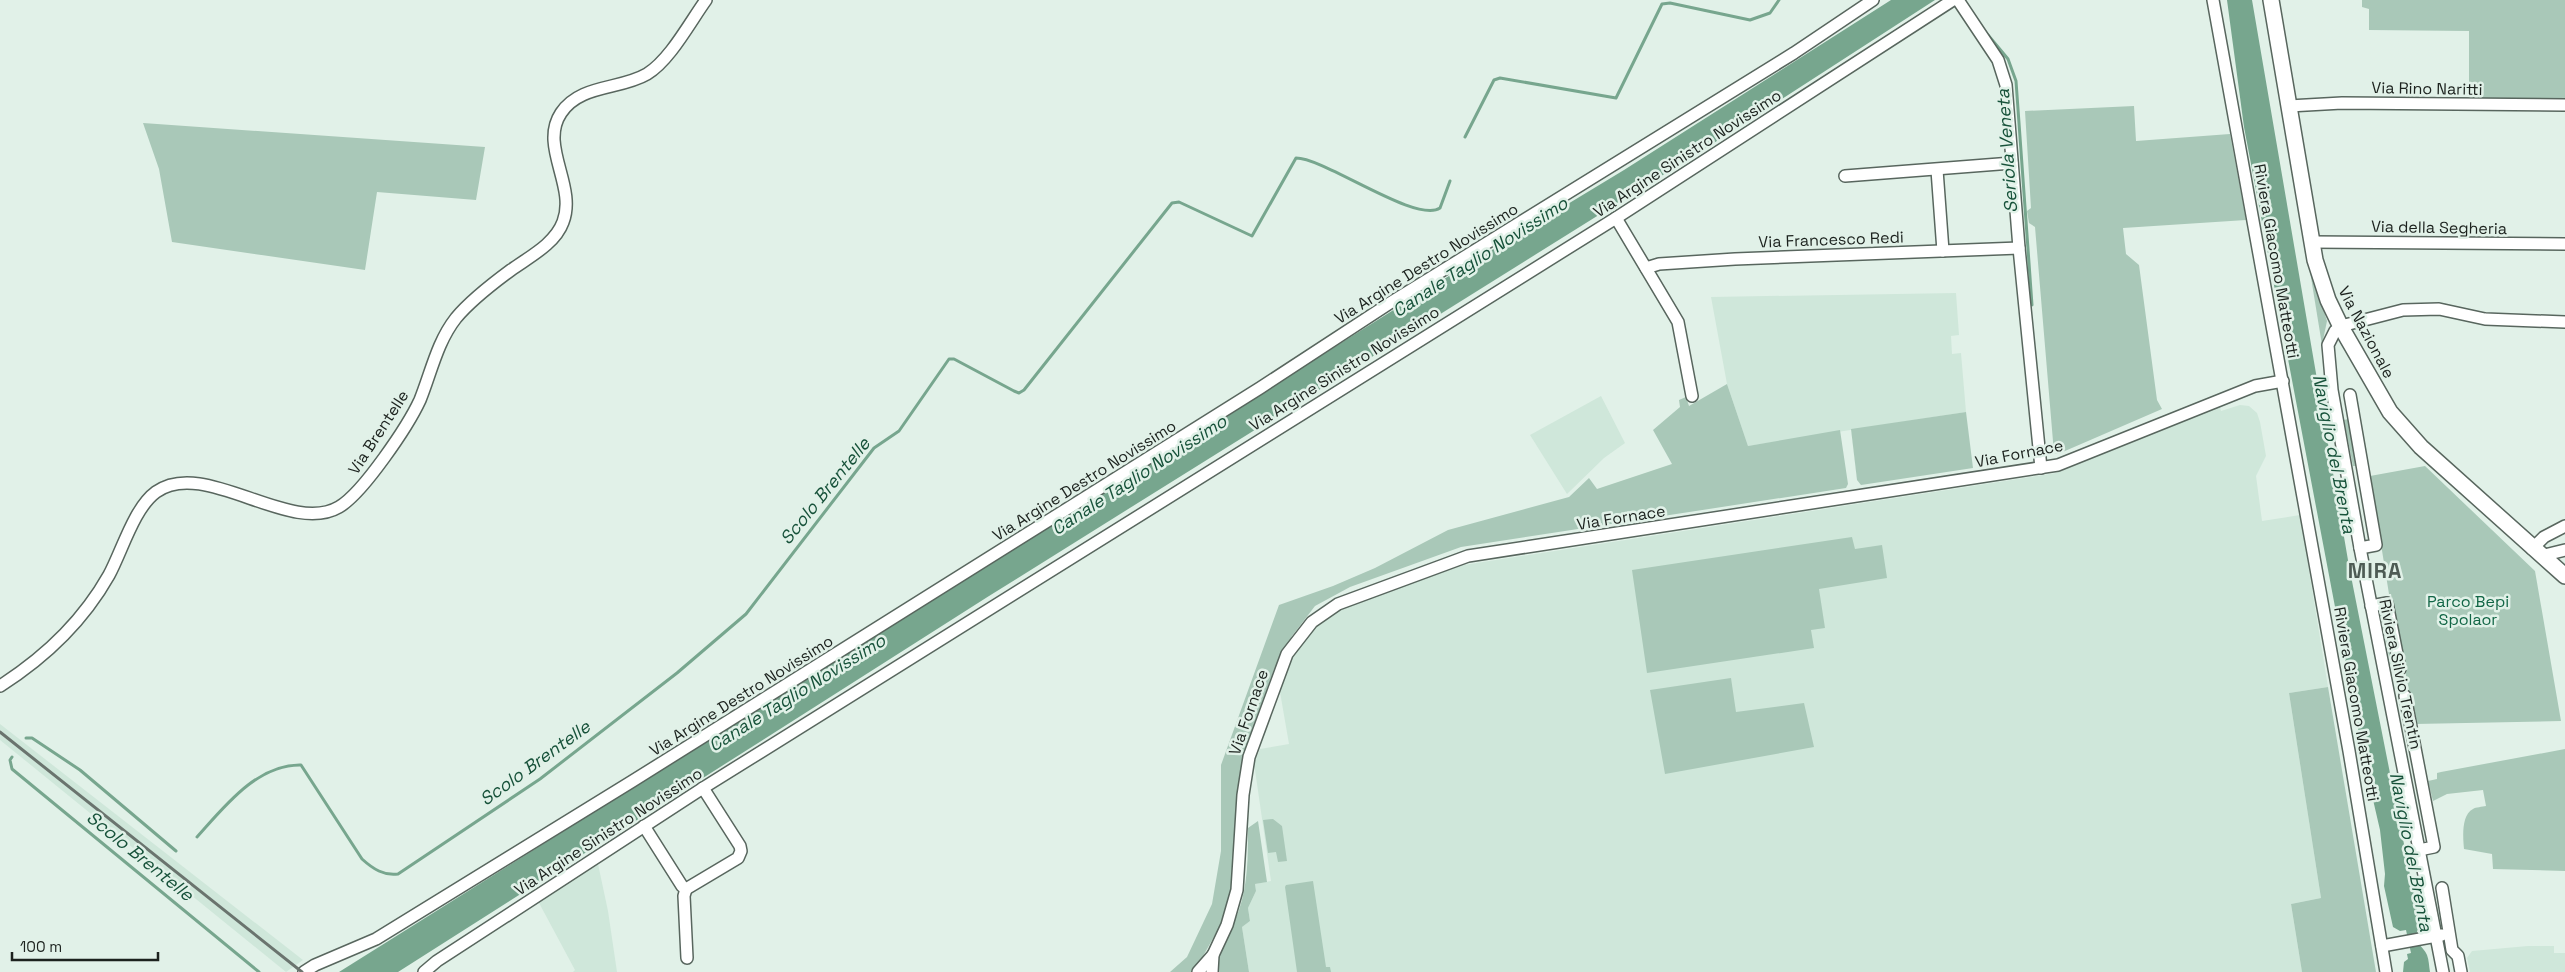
<svg xmlns="http://www.w3.org/2000/svg" width="2565" height="972" font-family="'Space Grotesk',sans-serif">
<rect width="100%" height="100%" fill="#e1f1e8"/>
<g fill="#cfe7da">
<polygon points="1956,293 1959,335 1951,336 1952,354 1961,353 1966,412 1748,446 1727,384 1711,297"/>
<polygon points="1601,396 1625,443 1604,458 1567,494 1530,435"/>
<polygon points="2240,405 2249,406 2257,413 2260,422 2266,456 2256,476 2262,521 2300,515 2328,687 2289,693 2321,898 2291,904 2302,972 1249,972 1242,927 1250,921 1248,908 1256,891 1255,884 1271,881 1254,763 1260,749 1289,744 1280,692 1287,665 1306,634 1333,611 1464,565 2056,473 2220,407 2221,411"/>
<polygon points="0,724 303,960 286,972 0,740"/>
<polygon points="598,864 608,911 617,972 573,972 575,970 538,901"/>
<polygon points="2528,946 2554,946 2554,953 2565,953 2565,972 2470,972 2467,958 2472,951"/>
</g>
<g fill="#a9c8b8">
<polygon points="2362,0 2565,0 2565,101 2469,101 2469,31 2369,30 2369,9 2362,7"/>
<polygon points="2134,106 2136,141 2230,134 2246,220 2123,228 2126,254 2139,265 2157,400 2162,409 2058,454 2054,453 2035,227 2029,223 2027,211 2031,208 2025,111"/>
<polygon points="143,123 485,147 476,200 377,192 365,270 172,242 159,169"/>
<polygon points="2308,259 2327,321 2322,345"/>
<polygon points="1727,384 1748,446 1840,430 1848,484 1846,488 1461,547 1350,587 1315,606 1292,636 1274,669 1247,746 1240,773 1233,883 1228,902 1220,926 1194,972 1170,972 1187,957 1212,904 1221,851 1221,765 1279,605 1333,586 1375,568 1448,530 1569,497 1589,478 1597,489 1672,464 1653,430 1680,407 1679,400 1686,397 1689,406"/>
<polygon points="1966,412 1973,468 1861,485 1857,480 1851,429"/>
<polygon points="2348,419 2356,466 2353,466 2344,420"/>
<polygon points="2425,466 2535,571 2561,721 2415,724 2391,594 2389,594 2370,476"/>
<polygon points="1852,537 1855,549 1882,545 1887,578 1819,589 1825,628 1811,630 1814,648 1647,673 1632,570"/>
<polygon points="2383,607 2395,670 2392,671 2379,608"/>
<polygon points="1731,678 1736,712 1804,703 1814,747 1665,774 1650,690"/>
<polygon points="2328,687 2376,972 2302,972 2291,904 2321,898 2289,693"/>
<path d="M2565,749V871L2493,869L2492,854L2464,849C2463,838 2461,815 2473,809C2476,807 2482,807 2486,806L2483,790L2447,794L2433,801L2428,781L2437,779V773L2441,772Z"/>
<polygon points="1273,819 1282,826 1287,861 1278,862 1276,852 1268,853 1263,820"/>
<path d="M1258,821L1267,882L1255,884L1256,891L1248,908L1250,921L1242,927L1249,972H1216C1215,951 1232,930 1239,910C1248,884 1248,856 1248,828Z"/>
<polygon points="1313,881 1326,967 1330,967 1331,972 1297,972 1285,887 1286,885"/>
</g>
<g fill="#77a68e">
<polygon points="1891,0 1935,0 1706,148 989,596 398,972 339,972 1411,299 1624,170"/>
<path d="M2227,0H2252L2349,566L2420,925C2410,944 2422,943 2427,955C2429,960 2429,967 2430,972H2403L2404,962L2408,959L2407,954L2411,953L2406,930L2400,931L2393,927L2384,886L2385,874L2380,830L2365,765L2244,127Z"/>
</g>
<g fill="none" stroke-linecap="round" stroke-linejoin="round">
<g stroke="#77a68e" stroke-width="3">
<polyline points="1988,35 2008,59 2016,81 2032,305"/>
<polyline points="1465,137 1494,80 1500,78 1616,98 1662,4 1670,3 1750,20 1770,13 1779,0"/>
<polyline points="26,738 32,738 80,770 176,851"/>
<polyline points="12,757 10,760 12,769 259,972"/>
<path d="M197,837C224,807 257,764 301,765L362,859C373,869 384,876 398,874L540,779L677,673L746,614L874,448L899,431L949,359H954L1014,391L1019,393L1024,390L1172,203L1179,202L1252,236L1296,158C1325,158 1416,224 1440,208L1450,181"/>
</g>
<defs>
<g id="minor">
<polyline points="1958,0 1998,60 2006,85 2019,248 2041,468"/>
<polyline points="2213,0 2349,751 2386,972"/>
<polyline points="2289,106 2342,103 2565,105"/>
<polyline points="1937,170 1943,251"/>
<polyline points="1845,176 2012,163"/>
<polyline points="1616,218 1678,322 1692,396"/>
<polyline points="2312,242 2565,244"/>
<polyline points="1646,268 1659,264 1735,259 2019,248"/>
<polyline points="2350,395 2376,545 2360,548"/>
<polyline points="2532,549 2544,537 2565,526"/>
<polyline points="2541,556 2565,550"/>
<polyline points="2371,606 2387,603 2400,669"/>
<path d="M0,686C44,658 83,621 109,575C122,551 134,508 156,492C204,457 290,536 339,507C363,493 408,426 420,400C431,373 437,342 456,318C471,300 492,284 511,270C529,257 555,244 563,222C577,186 539,146 561,113C580,84 620,90 647,74C670,60 690,22 706,0"/>
<polyline points="2405,696 2434,847 2419,850"/>
<polyline points="644,826 682,886 686,889 738,858 741,851 740,846 703,788"/>
<polyline points="2442,888 2452,950 2458,956 2461,972"/>
<polyline points="686,889 684,896 687,958"/>
<polyline points="2382,946 2442,935"/>
<polyline points="304,972 315,965 376,939 631,782 1260,388 1390,303 1794,53 1873,0"/>
<polyline points="424,972 437,961 703,788 1616,218 1953,0"/>
<polyline points="1198,972 1213,955"/>
<polyline points="1212,972 1213,955 1227,925 1237,890 1243,795 1249,757 1287,654 1312,622 1338,604 1468,556 2058,465 2255,386 2283,381"/>
<polyline points="2443,972 2360,548 2332,390 2328,345 2335,331 2345,325 2403,310 2439,309 2485,319 2565,322"/>
</g>
<polyline id="major" points="2271,0 2315,260 2328,300 2341,327 2390,412 2421,447 2565,576"/>
</defs>
<use href="#minor" stroke="#58665e" stroke-width="14"/>
<use href="#major" stroke="#58665e" stroke-width="18"/>
<use href="#minor" stroke="#fff" stroke-width="11"/>
<use href="#major" stroke="#fff" stroke-width="15"/>
<polyline stroke="#6a746e" stroke-width="3" points="0,732 302,972"/>
</g>
<g text-anchor="middle" stroke-width="5" stroke-linejoin="round" paint-order="stroke">
<g font-size="16" fill="#1c221e" stroke="#e1f1e8">
<text transform="translate(2427 88) rotate(1)" y="6">Via Rino Naritti</text>
<text transform="translate(1687 153) rotate(-33)" y="6">Via Argine Sinistro Novissimo</text>
<text transform="translate(2439 227) rotate(1)" y="6">Via della Segheria</text>
<text transform="translate(1831 239) rotate(-2)" y="6">Via Francesco Redi</text>
<text transform="translate(2277 261) rotate(80)" y="6">Riviera Giacomo Matteotti</text>
<text transform="translate(1426 263) rotate(-32)" y="6">Via Argine Destro Novissimo</text>
<text transform="translate(2367 332) rotate(62)" y="6">Via Nazionale</text>
<text transform="translate(1344 368) rotate(-32)" y="6">Via Argine Sinistro Novissimo</text>
<text transform="translate(378 432) rotate(-57)" y="6">Via Brentelle</text>
<text transform="translate(2019 453) rotate(-11)" y="6">Via Fornace</text>
<text transform="translate(1084 480) rotate(-32)" y="6">Via Argine Destro Novissimo</text>
<text transform="translate(1621 517) rotate(-9)" y="6">Via Fornace</text>
<text transform="translate(2401 674) rotate(78)" y="6">Riviera Silvio Trentin</text>
<text transform="translate(741 695) rotate(-32)" y="6">Via Argine Destro Novissimo</text>
<text transform="translate(2357 704) rotate(80)" y="6">Riviera Giacomo Matteotti</text>
<text transform="translate(1248 712) rotate(-71)" y="6">Via Fornace</text>
<text transform="translate(608 831) rotate(-33)" y="6">Via Argine Sinistro Novissimo</text>
</g>
<g font-size="16" fill="#126646" stroke="#e1f1e8">
<text x="2468" y="607">Parco Bepi<tspan x="2468" dy="18">Spolaor</tspan></text>
</g>
<g font-size="18" font-style="italic" fill="#17523a" stroke="#e1f1e8">
<text transform="translate(2007 151) rotate(-94)" y="6">Seriola Veneta</text>
<text transform="translate(1480 257) rotate(-33)" y="6">Canale Taglio Novissimo</text>
<text transform="translate(2334 454) rotate(79)" y="6">Naviglio del Brenta</text>
<text transform="translate(1139 475) rotate(-33)" y="6">Canale Taglio Novissimo</text>
<text transform="translate(825 491) rotate(-51)" y="6">Scolo Brentelle</text>
<text transform="translate(797 693) rotate(-32)" y="6">Canale Taglio Novissimo</text>
<text transform="translate(535 763) rotate(-36)" y="6">Scolo Brentelle</text>
<text transform="translate(2411 852) rotate(79)" y="6">Naviglio del Brenta</text>
<text transform="translate(140 856) rotate(39)" y="6">Scolo Brentelle</text>
</g>
<g font-size="21" font-weight="bold" letter-spacing="1" fill="#4d5b54" stroke="#e1f1e8">
<text x="2375" y="578">MIRA</text>
</g>
</g>
<path d="M12 952v8h146v-8" fill="none" stroke="#1c221e" stroke-width="2.5"/>
<text x="20" y="952" font-size="15" fill="#1c221e" stroke="#e1f1e8" stroke-width="4" paint-order="stroke">100 m</text>
</svg>
